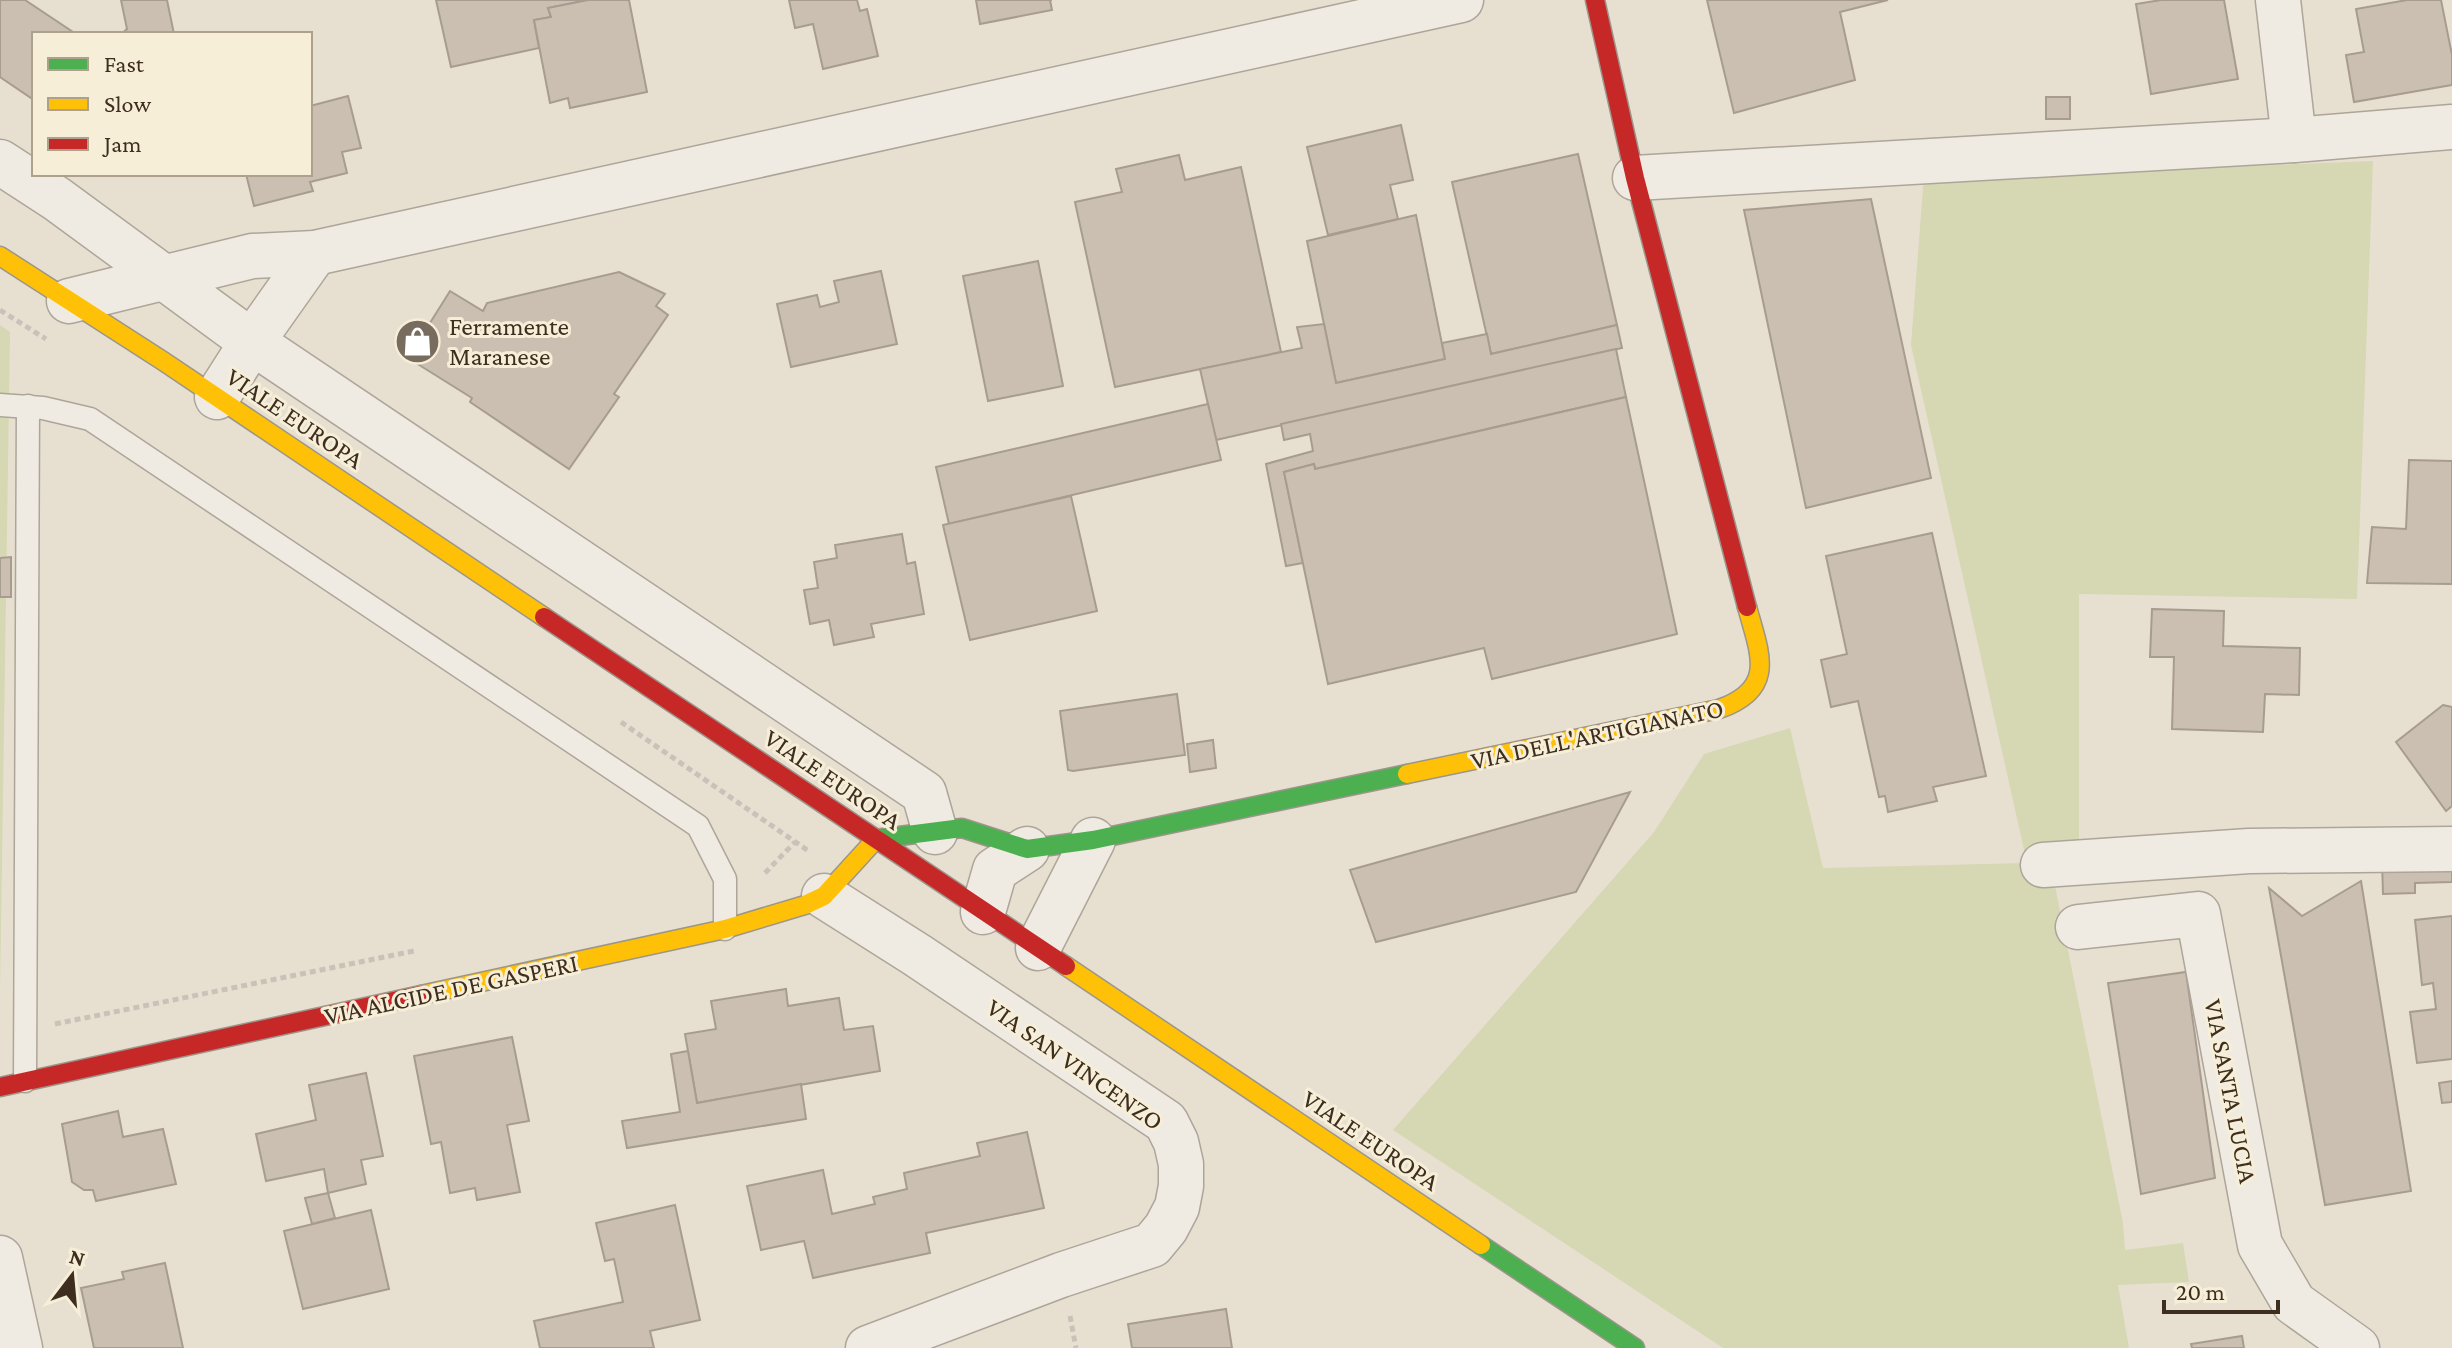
<svg xmlns="http://www.w3.org/2000/svg" width="2452" height="1348" font-family="'Crimson Pro',serif">
<rect width="100%" height="100%" fill="#e7e0d1"/>
<g fill="#d6d7b3">
<polygon points="2373,161 2357,599 2079,594 2079,844 2054,881 2123,1223 2125,1250 2183,1243 2189,1282 2118,1285 2129,1348 1723,1348 1393,1130 1654,832 1704,754 1790,728 1823,868 2027,863 1911,345 1924,175 2022,175"/>
<polygon points="0,325 10,332 0,994"/>
</g>
<g fill="#cbbfb2" stroke="#a89c90" stroke-width="2">
<polygon points="0,0 25,0 76,34 34,34 34,100 0,77"/>
<polygon points="121,0 167,0 174,34 121,34 127,29"/>
<polygon points="436,0 588,0 548,8 551,17 534,20 539,48 451,67"/>
<polygon points="588,0 629,0 647,92 570,108 568,98 550,103 534,20 551,17 548,8"/>
<polygon points="789,0 857,0 860,11 867,9 878,56 823,69 813,24 795,28"/>
<polygon points="976,0 1052,0 1050,0 1052,10 980,24"/>
<polygon points="1707,0 1888,0 1840,12 1855,80 1734,113"/>
<polygon points="2161,0 2224,0 2238,79 2151,94 2136,4"/>
<polygon points="2407,0 2441,0 2452,55 2452,85 2354,102 2346,55 2364,52 2356,9"/>
<polygon points="348,96 361,148 342,152 347,173 310,182 313,191 254,206 246,174 310,174 310,106"/>
<rect x="2046" y="97" width="24" height="22"/>
<polygon points="1401,125 1413,180 1390,185 1398,219 1328,235 1307,147"/>
<polygon points="1578,154 1617,325 1491,354 1452,182"/>
<polygon points="1179,155 1185,180 1241,167 1281,352 1115,387 1075,202 1122,192 1116,169"/>
<polygon points="1871,199 1931,478 1806,508 1744,210"/>
<polygon points="1416,215 1445,359 1336,383 1307,241"/>
<polygon points="1038,261 1063,386 988,401 963,276"/>
<polygon points="881,271 897,344 791,367 777,304 817,295 820,307 839,302 834,281"/>
<polygon points="619,272 665,294 656,306 668,315 614,394 619,397 569,469 470,402 472,398 408,358 450,291 483,311 487,303"/>
<polygon points="1324,324 1336,383 1445,359 1442,343 1487,334 1491,354 1617,325 1622,348 1216,440 1200,369 1302,348 1297,327"/>
<polygon points="1616,349 1626,397 1315,469 1314,464 1284,472 1303,563 1286,566 1266,464 1313,451 1310,434 1284,440 1281,424"/>
<polygon points="1626,397 1677,634 1492,679 1484,648 1328,684 1284,472 1314,464 1315,469"/>
<polygon points="1208,404 1221,460 949,524 936,467"/>
<polygon points="2409,460 2452,461 2452,584 2367,583 2372,527 2406,529"/>
<polygon points="1071,496 1097,611 970,640 943,525"/>
<polygon points="1932,533 1986,776 1933,787 1937,801 1888,812 1885,796 1879,797 1858,701 1831,707 1821,660 1847,654 1826,556"/>
<polygon points="902,534 907,564 915,562 924,614 871,624 874,637 834,645 829,620 810,624 804,590 818,588 814,562 837,558 835,545"/>
<polygon points="11,557 11,597 0,597 0,558"/>
<polygon points="2152,609 2224,611 2223,646 2300,648 2299,695 2265,694 2263,732 2172,729 2174,657 2150,657"/>
<polygon points="1177,694 1185,755 1073,771 1068,770 1060,711"/>
<polygon points="2443,705 2452,707 2452,806 2446,811 2396,742"/>
<polygon points="1213,740 1216,768 1190,772 1187,744"/>
<polygon points="1630,792 1576,892 1376,942 1350,870"/>
<polygon points="2452,859 2452,882 2415,883 2415,893 2383,894 2382,861"/>
<polygon points="2361,881 2411,1191 2325,1205 2269,888 2302,916"/>
<polygon points="2452,916 2452,1059 2417,1063 2410,1012 2436,1009 2433,983 2422,985 2415,920"/>
<polygon points="2186,972 2215,1178 2141,1194 2108,983"/>
<polygon points="786,989 788,1006 839,998 844,1030 873,1026 880,1071 697,1103 685,1034 716,1029 711,1001"/>
<polygon points="512,1037 529,1121 507,1125 520,1192 477,1200 475,1188 450,1193 441,1142 431,1144 414,1056"/>
<polygon points="688,1051 697,1103 801,1084 806,1119 627,1148 622,1121 680,1112 671,1054"/>
<polygon points="366,1073 383,1156 361,1160 366,1184 328,1193 324,1169 266,1181 256,1134 316,1120 309,1085"/>
<polygon points="2452,1081 2452,1102 2442,1103 2439,1083"/>
<polygon points="118,1111 123,1137 163,1129 176,1184 96,1201 93,1190 84,1190 72,1182 62,1124"/>
<polygon points="1027,1132 1044,1208 926,1233 930,1253 813,1278 804,1241 761,1250 747,1186 823,1170 832,1214 875,1204 873,1197 907,1189 904,1173 980,1156 977,1143"/>
<polygon points="328,1193 335,1218 312,1224 305,1198"/>
<polygon points="675,1205 700,1320 650,1331 654,1348 540,1348 534,1321 623,1302 614,1259 605,1261 596,1223"/>
<polygon points="371,1210 389,1289 303,1309 284,1231"/>
<polygon points="165,1263 183,1348 94,1348 81,1288 124,1279 122,1272"/>
<polygon points="1226,1309 1232,1348 1132,1348 1128,1324"/>
<polygon points="2242,1336 2244,1348 2192,1348 2191,1344"/>
</g>
<g fill="none" stroke-linecap="round" stroke-linejoin="round">
<defs>
<g id="lane">
<polyline points="0,405 43,408 90,419 698,826 725,879 725,929"/>
<polyline points="25,1081 28,406"/>
</g>
<g id="street">
<polyline points="2278,0 2294,140"/>
<polyline points="0,162 57,199 252,342 924,793 935,832"/>
<polyline points="1635,178 2294,140 2452,127"/>
<polyline points="69,301 252,256 315,253 1461,0"/>
<polyline points="217,397 252,342 315,253"/>
<polyline points="2043,865 2249,851 2452,849"/>
<polyline points="824,896 917,955 1166,1122 1176,1142 1181,1164 1181,1186 1177,1207 1166,1228 1152,1245 1061,1275 868,1348"/>
<polyline points="983,912 995,870 1027,849"/>
<polyline points="2078,927 2198,914 2260,1245 2294,1303 2357,1348"/>
<polyline points="1038,948 1093,840"/>
<polyline points="0,1258 20,1348"/>
</g>
<g id="fast">
<polyline points="876,839 962,828 1027,849 1093,840 1407,774"/>
<polyline points="1481,1245 1635,1348"/>
</g>
<g id="slow">
<polyline points="0,256 163,361 544,617"/>
<path d="M1407,774L1719,709C1777,689 1760,654 1747,607"/>
<polyline points="1066,966 1481,1245"/>
<polyline points="421,995 725,929 805,905 824,896 876,839"/>
</g>
<g id="jam">
<polyline points="1595,0 1635,178 1747,607"/>
<polyline points="544,617 1066,966"/>
<polyline points="0,1087 421,995"/>
</g>
</defs>
<use href="#lane" stroke="#ada599" stroke-width="25"/>
<use href="#street" stroke="#ada599" stroke-width="47"/>
<use href="#fast" stroke="#9c958a" stroke-width="21"/>
<use href="#slow" stroke="#9c958a" stroke-width="21"/>
<use href="#jam" stroke="#9c958a" stroke-width="21"/>
<g stroke="#c8c2b9" stroke-width="5" stroke-dasharray="6 4" stroke-linecap="butt">
<polyline points="0,310 46,339"/>
<polyline points="621,722 810,852"/>
<polyline points="765,873 795,842"/>
<polyline points="55,1024 414,951"/>
<polyline points="1070,1316 1076,1348"/>
</g>
<use href="#lane" stroke="#efebe3" stroke-width="22"/>
<use href="#street" stroke="#efebe3" stroke-width="44"/>
<use href="#fast" stroke="#4caf50" stroke-width="18"/>
<use href="#slow" stroke="#ffc107" stroke-width="18"/>
<use href="#jam" stroke="#c62828" stroke-width="18"/>
</g>
<defs>
<symbol id="shop-disc" viewBox="-11 -11 22 22"><circle r="9.5" fill="#786c5e" stroke="#f7eed8"/><path d="M-5-2.5h2.3a2.7 3.5 0 0 1 5.4 0H5L5.5 6h-11ZM-1.5-2.5h3a1.5 2.3 0 0 0-3 0Z" fill="#fff"/></symbol>
</defs>
<g fill-rule="evenodd">
<use href="#shop-disc" x="392" y="316" width="51" height="51"/>
</g>
<g text-anchor="middle" stroke-width="6" stroke-linejoin="round" paint-order="stroke">
<g font-size="26" fill="#3d2e20" stroke="#f7eed8" text-anchor="start">
<text x="449" y="335">Ferramente<tspan x="449" dy="30">Maranese</tspan></text>
</g>
<g font-size="26" fill="#3d2e20" stroke="#f7eed8">
<text transform="translate(295 418) rotate(34)" y="9">VIALE EUROPA</text>
<text transform="translate(1597 734) rotate(-12)" y="9">VIA DELL'ARTIGIANATO</text>
<text transform="translate(833 779) rotate(34)" y="9">VIALE EUROPA</text>
<text transform="translate(451 989) rotate(-12)" y="9">VIA ALCIDE DE GASPERI</text>
<text transform="translate(1075 1064) rotate(35)" y="9">VIA SAN VINCENZO</text>
<text transform="translate(2231 1091) rotate(79)" y="9">VIA SANTA LUCIA</text>
<text transform="translate(1371 1140) rotate(34)" y="9">VIALE EUROPA</text>
</g>
</g>
<rect x="32" y="32" width="280" height="144" fill="#f7eed8" stroke="#ada18e" stroke-width="2"/>
<rect x="48" y="58" width="40" height="12" fill="#4caf50" stroke="#ada18e" stroke-width="2"/>
<text x="104" y="72" font-size="24" fill="#3d2e20">Fast</text>
<rect x="48" y="98" width="40" height="12" fill="#ffc107" stroke="#ada18e" stroke-width="2"/>
<text x="104" y="112" font-size="24" fill="#3d2e20">Slow</text>
<rect x="48" y="138" width="40" height="12" fill="#c62828" stroke="#ada18e" stroke-width="2"/>
<text x="104" y="152" font-size="24" fill="#3d2e20">Jam</text>
<g transform="translate(72 1276) rotate(16)" stroke="#f7eed8" stroke-width="6" paint-order="stroke">
<path d="M0-6L14 30L0 20L-14 30Z" fill="#3d2e20"/>
<text y="-12" font-size="22" font-weight="bold" text-anchor="middle" fill="#3d2e20">N</text>
</g>
<path d="M2164 1300v12h114v-12" fill="none" stroke="#3d2e20" stroke-width="4"/>
<text x="2176" y="1300" font-size="24" fill="#3d2e20" stroke="#f7eed8" stroke-width="6" paint-order="stroke">20 m</text>
</svg>
